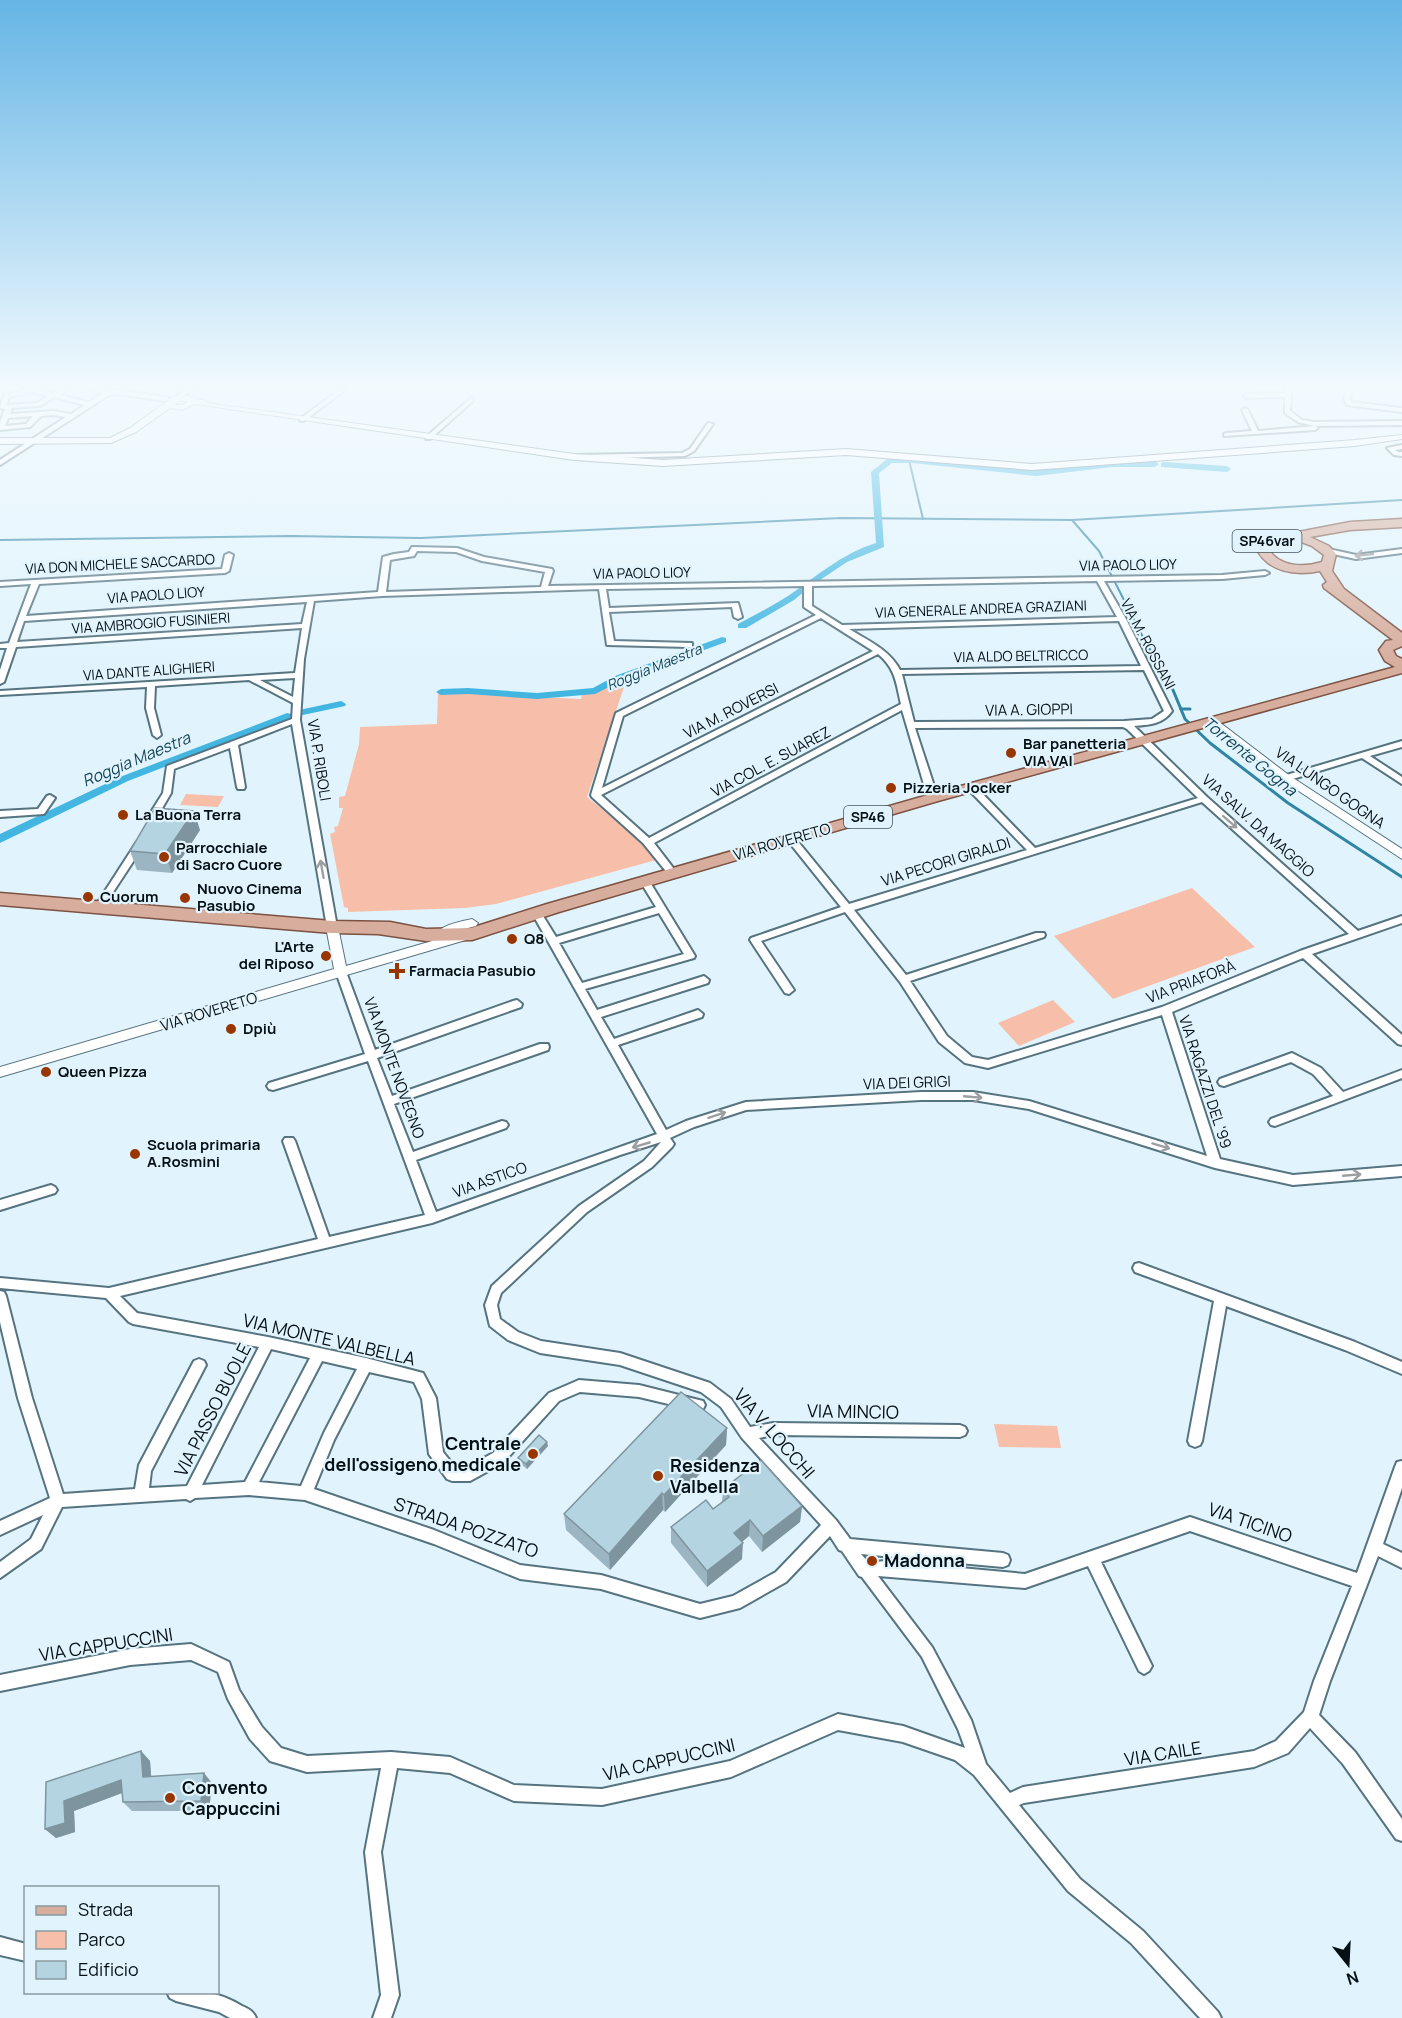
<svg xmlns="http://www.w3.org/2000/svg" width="1402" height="2018" font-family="Manrope,sans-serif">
<rect width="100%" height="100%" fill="#e1f4fd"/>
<g fill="#f7bfa9">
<polygon points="610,686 624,687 587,797 650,846 656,860 496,904 465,908 348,912 348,908 344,907 330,834 335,832 334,827 338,826 343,808 339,808 339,797 345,796 359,744 360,727 437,724 438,692 581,699 582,694"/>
<polygon points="186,794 223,796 224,796 218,807 180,805"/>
<polygon points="1192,888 1255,947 1113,999 1054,936"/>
<polygon points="1053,1000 1075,1022 1019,1046 998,1023"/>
<polygon points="994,1424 1057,1426 1061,1448 999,1447"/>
</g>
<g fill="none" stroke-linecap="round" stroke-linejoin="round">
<g stroke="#3084a4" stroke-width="2">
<polyline points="909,460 923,519"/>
<polyline points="1072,520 1099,551 1149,649"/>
<polyline points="0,540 291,536 421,538 841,518 1072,520 1402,500"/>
</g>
<g stroke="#3084a4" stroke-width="3">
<polyline points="1148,647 1173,690 1185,719 1210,743 1288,803 1402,877"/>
<polyline points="1181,709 1190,709"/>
</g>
<g fill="#42b6e1" fill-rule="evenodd">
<path d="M912,457L1036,470L1113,461H1155L1159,464L1155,467H1113L1036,476L912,463H892L879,473L884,547L847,562L811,586L794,600L746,628H738V624C755,615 772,606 788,596C817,576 841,554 876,543L871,472L887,459Z"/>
<polygon points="1164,462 1227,466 1231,469 1227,472 1161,467 1161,463"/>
<polygon points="722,637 726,638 726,642 623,680 595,694 537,699 468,694 441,695 436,692 441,689 468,688 537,693 593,688 615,676"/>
<polygon points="341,701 346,704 345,706 303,715 298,712 299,710"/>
<polygon points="287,713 291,714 291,718 128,781 0,843 0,834 120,777"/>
</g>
<defs>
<g id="minor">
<path d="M65,385H73L59,395L89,402L103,393L81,385H94L108,391L116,390L166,397L169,399L166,401L116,394L109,395L0,465V460L66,417L54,415L41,416L30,427L0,430V422L5,409L0,408L4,395L19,392L27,387L53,393ZM28,391L48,396L37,403L6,405L9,397L23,394ZM54,397L85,405L71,414L54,411L10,414L12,408L40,406ZM33,416L26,424L5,426L8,418Z"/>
<polygon points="193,385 201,385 175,401 170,400"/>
<polygon points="1206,385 1212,385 1212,386 1209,388"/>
<polygon points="1286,385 1292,385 1290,411 1302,420 1314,422 1402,421 1402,425 1314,426 1298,422 1285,413 1285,397 1246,398 1243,396 1246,394 1285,393"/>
<polygon points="1346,385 1352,385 1350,399 1351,402 1402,408 1402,412 1347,405 1344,399"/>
<polygon points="340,389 345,390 304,421 300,421 300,419"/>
<polygon points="471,398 473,399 473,401 430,439 426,439 426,437"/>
<polygon points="1245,408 1248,410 1258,431 1315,426 1318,428 1315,430 1224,436 1224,434 1226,433 1252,431 1242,410"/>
<polygon points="708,423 713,424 694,451 685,456 576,459 573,457 576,455 682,453 690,449"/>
<polygon points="1402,445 1402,449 1395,450 1398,452 1402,452 1402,456 1394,455 1387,448"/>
<path d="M412,547L457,548L484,557L552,569L553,571L548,586L1222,575L1265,571L1269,573L1265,575L1222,579L1104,581L1126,619L1172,711C1163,724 1149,725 1134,726L1207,797L1358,931L1402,916V923L1312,954L1402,1035V1045L1398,1044L1303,958L1172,1012L1220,1159L1293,1175L1402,1166V1176L1293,1185L1215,1168L1029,1109L973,1100H921L746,1110L694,1127L670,1138L674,1144L672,1147L652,1167L587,1212L501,1293L497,1305L500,1319L518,1332L541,1341L620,1353L710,1383L731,1399L750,1427L773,1423L960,1425L965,1427L967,1431L965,1435L960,1437L773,1435L759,1438L836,1520L850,1539L1003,1553L1008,1555L1010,1560L1008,1565L1003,1567L861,1554L869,1563L884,1561L1025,1574L1190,1517L1357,1573L1395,1467L1397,1462L1402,1461V1488L1383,1544L1402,1553V1568L1378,1556L1330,1681L1319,1715L1355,1752L1402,1819V1841L1396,1839L1343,1764L1310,1728L1288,1753L1254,1767L1024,1803L1019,1805L1080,1879L1143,1931L1218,2012L1221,2018H1200L1131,1943L1068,1891L974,1775L955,1760L903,1742L838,1730L731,1777L602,1805L514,1801L450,1773L397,1768L381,1852L399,1995L391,2018H373L381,1995L365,1852L381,1768L307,1772L270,1761L250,1739L228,1699L218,1672L191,1660L130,1665L0,1691V1675L130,1649L191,1644L229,1662L239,1690L262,1727L281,1748L307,1756L391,1752L450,1757L514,1785L602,1789L730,1761L838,1714L903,1726L965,1748L958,1729L922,1657L862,1577L859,1576L842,1551L839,1550L830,1536L786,1582L740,1608L700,1618L601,1589L520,1579L434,1544L305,1500L249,1495L195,1498L190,1501L186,1499L62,1507L41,1549L0,1578V1562L31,1539L43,1515L0,1535V1521L50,1498L18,1398L0,1322V1291L4,1292L6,1296L32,1398L63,1494L135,1489L139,1465L194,1361L199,1359L204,1361L206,1365L151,1471L149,1488L187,1486L259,1347L133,1324L129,1322L106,1298L0,1288V1278L109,1288L318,1239L283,1141L285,1138H293L295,1141L329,1237L425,1215L368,1061L273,1090L269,1089L267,1086L269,1083L365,1054L336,972L337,969L341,968L346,972L375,1050L513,1001L517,1000L522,1004L521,1007L377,1058L392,1096L540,1044H548L549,1047L548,1050L394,1104L413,1152L502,1121L506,1122L508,1125L506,1128L416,1160L436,1212L657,1134L532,913L537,910L540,911L556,937L656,907L640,881L645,878L648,879L695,956L694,958L585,989L597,1010L704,976L709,980L708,983L601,1017L614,1039L698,1010L703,1014L702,1017L618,1045L666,1130L686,1121L746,1102L921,1092H973L1029,1101L1207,1156L1162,1015L988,1068L965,1063L939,1042L900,982L845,912L761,941L794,990L789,994L785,993L750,940L751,938L841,907L789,842L787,840L789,838H795L849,904L1027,850L968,789V785H974L1035,848L1198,798L1127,729L1123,727L915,728L938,798L933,801L928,798L902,710L654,843L677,873L672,876L669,875L643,843L592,797L591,795L616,713L816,615L804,607V586L606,589L609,608L738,603L742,617L738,619L734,617L732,607L609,612L614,641L692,643V647H689L607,645L599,589L382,596L314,601L304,659L300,720L337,927L332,930L327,927L292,724L238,745L245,787L244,789H238L237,787L230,748L174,769L171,793L154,822L151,823L146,820L163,793L167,766L292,719L293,703L249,680L155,686L154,708L161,735L157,738L153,735L146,708L147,687L0,695V691L295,673L302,628L16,647L4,682L0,684V670L7,648H0V644L9,643L31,584L0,586V582L222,569L225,555L229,553L233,555L229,571L225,573L39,584L26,616L378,592L383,557L394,554L409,552ZM417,551L456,552L482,561L545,572L541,587L386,592L390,560L414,556ZM1097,581L1117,617L842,625L812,606V586ZM307,602L302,624L17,642L24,621ZM821,618L873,651L602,788L623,716ZM1119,621L1141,666L900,670C890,650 867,640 849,629ZM878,654C896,669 896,683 901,704L649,838L601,795ZM1144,670L1164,711L1152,719L1124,721L914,722L902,674ZM295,678L293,697L260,680ZM1202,802L1349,934L1300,951L1162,1007L988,1060L972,1057L947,1036L910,981L1044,937L1045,935L1044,933H1036L906,975L854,910ZM659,913L684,954L582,983L559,943ZM661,1142L644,1161L579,1206L492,1286L485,1305L490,1326L508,1340L540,1353L620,1365L701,1392L721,1407L742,1438L821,1525L776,1572L733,1596L700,1604L601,1575L520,1565L434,1530L314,1489L334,1440L369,1372L414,1382L422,1399L429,1454L447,1479L452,1481H470L503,1463L559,1401L580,1392L639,1397L698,1411L703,1409L705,1405L703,1401L639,1385L579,1380L549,1393L493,1453L468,1467H455L443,1452L436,1398L423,1373L366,1358L268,1337L137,1313L120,1296L432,1223L620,1155ZM271,1349L310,1358L245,1482L202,1485ZM322,1361L357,1369L324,1433L301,1486L259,1482ZM1190,1531L1352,1586L1314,1681L1304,1712L1276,1741L1254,1751L1023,1787L1010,1793L986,1764L971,1720L932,1647L878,1576L1025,1588L1088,1566L1139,1671L1144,1674L1149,1671L1152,1666L1101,1562Z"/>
<polygon points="1324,548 1356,555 1402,549 1402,553 1356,559 1324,552"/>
<polygon points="1402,741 1402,747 1370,756 1402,777 1402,784 1362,758 1286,781 1282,778 1283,776"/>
<polygon points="50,795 55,798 44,814 0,817 0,811 38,809 47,796"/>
<polygon points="139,842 144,845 102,909 96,909 94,907 96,905 136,843"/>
<polygon points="1292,1053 1321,1068 1343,1092 1402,1070 1402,1078 1275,1126 1271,1125 1269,1122 1271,1119 1333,1096 1313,1074 1291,1062 1224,1086 1220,1085 1218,1082 1220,1079"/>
<polygon points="51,1185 55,1187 57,1190 55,1193 0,1210 0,1200"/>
<polygon points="1139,1263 1355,1342 1402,1362 1402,1374 1345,1350 1226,1306 1202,1441 1200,1445 1195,1447 1190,1445 1188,1441 1214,1301 1135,1272 1133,1268 1135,1264"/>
<polygon points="0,1937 26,1944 26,1961 0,1955"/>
<path d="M167,1992C200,1992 213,1989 242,2006C249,2009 253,2011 256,2018H230L219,2012L176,2001L170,1998Z"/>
</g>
<g id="tertiary">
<path d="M188,396L214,404L574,454L663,460L846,449L1032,464L1355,440L1402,435V439L1355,446L1032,470L846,455L663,466L574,460L195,404L182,410L170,408L136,432L111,443L0,444V438H110L130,428L173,397ZM178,401H186L188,402L182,405H175Z"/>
<polygon points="1214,718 1290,776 1402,849 1402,859 1282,780 1210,723 1210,719"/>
<path d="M472,919L478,923L476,926L456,931L449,936L464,932L470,936L469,939L0,1077V1067L334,969L326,927L327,924H337L338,927L346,966L432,941L431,938C441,925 457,922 472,919Z"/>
</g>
<path id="primary" d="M1402,519V527L1350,530L1310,537L1329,546L1336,554L1332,571L1344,589L1402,633V646L1393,650L1396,656L1402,659V673L938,801L559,912L472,940L426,941L378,934L332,933L0,905V893L332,921L390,922L426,929L471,928L547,904L928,795L1395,667L1385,661L1379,650L1386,641L1393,640L1324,588L1323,585L1327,582L1320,571C1295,576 1268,572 1256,548L1263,539L1275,534L1293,533L1350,522ZM1296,540L1312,546L1324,555L1322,562C1303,568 1278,567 1268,548L1278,541Z"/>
</defs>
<use href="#minor" stroke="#567380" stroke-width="4"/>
<use href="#tertiary" stroke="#567380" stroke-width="2"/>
<use href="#primary" stroke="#7c5242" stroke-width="3"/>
<use href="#minor" fill="#fff" fill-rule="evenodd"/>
<use href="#tertiary" fill="#fff" fill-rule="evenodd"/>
<use href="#primary" fill="#d7ad9d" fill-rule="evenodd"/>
</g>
<g fill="#9bb6c2">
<polygon points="200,830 172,873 137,870 130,851"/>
<polygon points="727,1428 726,1445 665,1512 663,1510 610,1570 566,1530 564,1514"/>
<polygon points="548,1446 527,1469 518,1462 518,1458"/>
<polygon points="723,1489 802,1506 800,1522 762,1552 749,1536 742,1542 742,1559 707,1587 671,1543 671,1527 713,1509 722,1502"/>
<polygon points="141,1751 150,1761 151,1777 212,1783 209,1811 132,1811 123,1802 122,1793 74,1811 75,1832 56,1838 45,1829"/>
</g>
<g fill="#7e949e">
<polygon points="194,811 200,830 172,873 165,854"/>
<polygon points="727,1428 726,1445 665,1512 664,1495"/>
<polygon points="547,1442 548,1446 527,1469 526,1464"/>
<polygon points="662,1493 663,1510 610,1570 609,1554"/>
<polygon points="802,1506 800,1522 762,1552 763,1536"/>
<polygon points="750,1520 749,1536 733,1549 734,1533"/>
<polygon points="743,1543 742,1559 707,1587 707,1571"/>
<polygon points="141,1751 150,1761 152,1787 143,1777"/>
<polygon points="204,1773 212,1783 209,1811 201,1801"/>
<polygon points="121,1780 130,1790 74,1811 75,1832 56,1838 45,1829 64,1801"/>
</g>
<g fill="#b4d4e2" stroke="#7e949e" stroke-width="1.5">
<polygon points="155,808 194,811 165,854 130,851"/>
<polygon points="681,1392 727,1428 664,1495 662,1493 609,1554 564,1514"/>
<polygon points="539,1435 547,1442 526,1464 518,1458"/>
<polygon points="761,1460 802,1506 763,1536 750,1520 734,1533 743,1543 707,1571 671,1527 706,1500 713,1509 729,1497 723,1489"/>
<polygon points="141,1751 143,1777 204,1773 201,1801 123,1802 121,1780 64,1801 65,1823 45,1829 46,1782"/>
</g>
<defs><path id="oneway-shaft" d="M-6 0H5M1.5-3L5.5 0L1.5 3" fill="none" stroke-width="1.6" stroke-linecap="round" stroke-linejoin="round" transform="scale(1.5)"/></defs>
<g stroke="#9b9fa1">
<use href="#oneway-shaft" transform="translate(1364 555) rotate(174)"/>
<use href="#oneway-shaft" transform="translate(1230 822) rotate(41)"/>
<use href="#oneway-shaft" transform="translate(322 869) rotate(-100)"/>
<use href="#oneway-shaft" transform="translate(973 1097) rotate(5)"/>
<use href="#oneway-shaft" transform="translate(717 1115) rotate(-18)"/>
<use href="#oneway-shaft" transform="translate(641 1145) rotate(164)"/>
<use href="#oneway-shaft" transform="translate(1161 1146) rotate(17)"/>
<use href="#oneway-shaft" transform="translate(1352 1175) rotate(-5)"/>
</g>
<linearGradient id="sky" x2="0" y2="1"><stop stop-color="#65b5e5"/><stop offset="0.58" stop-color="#f2fafe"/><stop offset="1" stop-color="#f2fafe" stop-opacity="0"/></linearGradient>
<rect width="1402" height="668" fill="url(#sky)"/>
<g fill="#993600" stroke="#e1f4fd" stroke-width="2">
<circle cx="1011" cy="753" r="6"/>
<circle cx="891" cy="788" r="6"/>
<circle cx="123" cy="815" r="6"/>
<circle cx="164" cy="857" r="6"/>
<circle cx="88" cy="897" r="6"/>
<circle cx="185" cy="898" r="6"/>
<circle cx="512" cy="939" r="6"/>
<circle cx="326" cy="956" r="6"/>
<path d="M394 962h6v6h6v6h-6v6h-6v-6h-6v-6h6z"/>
<circle cx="231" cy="1029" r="6"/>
<circle cx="46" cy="1072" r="6"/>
<circle cx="135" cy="1154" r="6"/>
<circle cx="533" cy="1454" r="6"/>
<circle cx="658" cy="1476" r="6"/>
<circle cx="872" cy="1561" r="6"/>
<circle cx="170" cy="1798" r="6"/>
</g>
<g text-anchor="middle" stroke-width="4.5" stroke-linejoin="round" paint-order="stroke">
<g fill="#e1f4fd" stroke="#47545b" stroke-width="1.5">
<rect x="1232.5" y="530" width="69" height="22" rx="4.5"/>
<rect x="844" y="806" width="48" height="22" rx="4.5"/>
</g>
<g font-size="14" font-weight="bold" fill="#051015">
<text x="1267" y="546">SP46var</text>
<text x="868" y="822">SP46</text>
</g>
<g font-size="14" fill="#051015" stroke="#e1f4fd">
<text transform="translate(120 564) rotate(-3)" y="5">VIA DON MICHELE SACCARDO</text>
<text transform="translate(1128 565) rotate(-1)" y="5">VIA PAOLO LIOY</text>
<text transform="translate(642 573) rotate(-1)" y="5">VIA PAOLO LIOY</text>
<text transform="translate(156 595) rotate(-4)" y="5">VIA PAOLO LIOY</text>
<text transform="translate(981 609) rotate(-2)" y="5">VIA GENERALE ANDREA GRAZIANI</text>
<text transform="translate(151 623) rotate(-4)" y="5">VIA AMBROGIO FUSINIERI</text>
<text transform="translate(1148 644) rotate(62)" y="5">VIA M. ROSSANI</text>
<text transform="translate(1021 656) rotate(-1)" y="5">VIA ALDO BELTRICCO</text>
<text transform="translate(149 671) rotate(-4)" y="5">VIA DANTE ALIGHIERI</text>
</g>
<g font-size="14" font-style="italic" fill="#134456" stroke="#e1f4fd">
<text transform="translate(654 667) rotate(-22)" y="5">Roggia Maestra</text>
</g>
<g font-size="15" fill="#051015" stroke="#e1f4fd">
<text transform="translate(1029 710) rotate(-1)" y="5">VIA A. GIOPPI</text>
<text transform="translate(731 711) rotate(-27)" y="5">VIA M. ROVERSI</text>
<text transform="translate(319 760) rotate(81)" y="5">VIA P. RIBOLI</text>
<text transform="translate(771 762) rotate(-28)" y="5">VIA COL. E. SUAREZ</text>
<text transform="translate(1330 788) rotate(35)" y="5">VIA LUNGO GOGNA</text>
<text transform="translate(1258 826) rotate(42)" y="5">VIA SALV. DA MAGGIO</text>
<text transform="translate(782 842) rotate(-16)" y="5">VIA ROVERETO</text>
<text transform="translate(946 862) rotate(-17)" y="5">VIA PECORI GIRALDI</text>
<text transform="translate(1191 982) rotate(-21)" y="5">VIA PRIAFORÀ</text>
<text transform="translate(209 1012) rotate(-17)" y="5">VIA ROVERETO</text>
<text transform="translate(394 1068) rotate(70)" y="5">VIA MONTE NOVEGNO</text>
<text transform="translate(1205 1082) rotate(72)" y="5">VIA RAGAZZI DEL '99</text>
<text transform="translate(907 1083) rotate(-2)" y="5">VIA DEI GRIGI</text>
<text transform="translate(490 1180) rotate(-20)" y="5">VIA ASTICO</text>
</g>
<g font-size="15" font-weight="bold" fill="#051015" stroke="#e1f4fd" text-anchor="start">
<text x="1023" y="749">Bar panetteria<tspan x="1023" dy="17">VIA VAI</tspan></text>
<text x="903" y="793">Pizzeria Jocker</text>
<text x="135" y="820">La Buona Terra</text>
<text x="176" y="853">Parrocchiale<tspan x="176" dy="17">di Sacro Cuore</tspan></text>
<text x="197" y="894">Nuovo Cinema<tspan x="197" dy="17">Pasubio</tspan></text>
<text x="100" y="902">Cuorum</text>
<text x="524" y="944">Q8</text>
<text x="314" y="952" text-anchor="end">L'Arte<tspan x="314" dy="17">del Riposo</tspan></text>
<text x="409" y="976">Farmacia Pasubio</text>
<text x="243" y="1034">Dpiù</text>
<text x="58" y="1077">Queen Pizza</text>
<text x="147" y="1150">Scuola primaria<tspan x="147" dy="17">A.Rosmini</tspan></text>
</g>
<g font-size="16" font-style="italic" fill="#134456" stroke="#e1f4fd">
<text transform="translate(1250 756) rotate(39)" y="6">Torrente Gogna</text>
<text transform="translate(136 759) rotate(-23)" y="6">Roggia Maestra</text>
</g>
<g font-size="18" fill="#051015" stroke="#e1f4fd">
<text transform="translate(329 1340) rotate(13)" y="6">VIA MONTE VALBELLA</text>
<text transform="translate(213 1410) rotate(-63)" y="6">VIA PASSO BUOLE</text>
<text transform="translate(853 1412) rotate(1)" y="6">VIA MINCIO</text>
<text transform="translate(774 1434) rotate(49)" y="6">VIA V. LOCCHI</text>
<text transform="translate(1250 1523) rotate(19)" y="6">VIA TICINO</text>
<text transform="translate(466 1528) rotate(19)" y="6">STRADA POZZATO</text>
<text transform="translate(106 1645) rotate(-9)" y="6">VIA CAPPUCCINI</text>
<text transform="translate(1163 1754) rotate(-9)" y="6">VIA CAILE</text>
<text transform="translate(669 1760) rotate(-13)" y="6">VIA CAPPUCCINI</text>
</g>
<g font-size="18" font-weight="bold" fill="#051015" stroke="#e1f4fd" text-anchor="start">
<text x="521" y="1450" text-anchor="end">Centrale<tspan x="521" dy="21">dell'ossigeno medicale</tspan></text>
<text x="670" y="1472">Residenza<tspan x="670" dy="21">Valbella</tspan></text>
<text x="884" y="1567">Madonna</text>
<text x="182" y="1794">Convento<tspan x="182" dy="21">Cappuccini</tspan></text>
</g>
</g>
<rect x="24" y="1886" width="195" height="108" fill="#e1f4fd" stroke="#8999a0" stroke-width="1.5"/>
<rect x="36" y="1906" width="30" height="9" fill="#d7ad9d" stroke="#8999a0" stroke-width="1.5"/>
<text x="78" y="1916" font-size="18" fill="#051015">Strada</text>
<rect x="36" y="1931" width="30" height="18" fill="#f7bfa9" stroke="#8999a0" stroke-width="1.5"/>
<text x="78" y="1946" font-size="18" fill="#051015">Parco</text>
<rect x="36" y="1961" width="30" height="18" fill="#b4d4e2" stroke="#8999a0" stroke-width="1.5"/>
<text x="78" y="1976" font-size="18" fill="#051015">Edificio</text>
<g transform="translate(1348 1964) rotate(162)" stroke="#e1f4fd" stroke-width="4.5" paint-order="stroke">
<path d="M0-4.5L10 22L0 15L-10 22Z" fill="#051015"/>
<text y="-9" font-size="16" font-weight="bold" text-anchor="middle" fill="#051015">N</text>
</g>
</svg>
